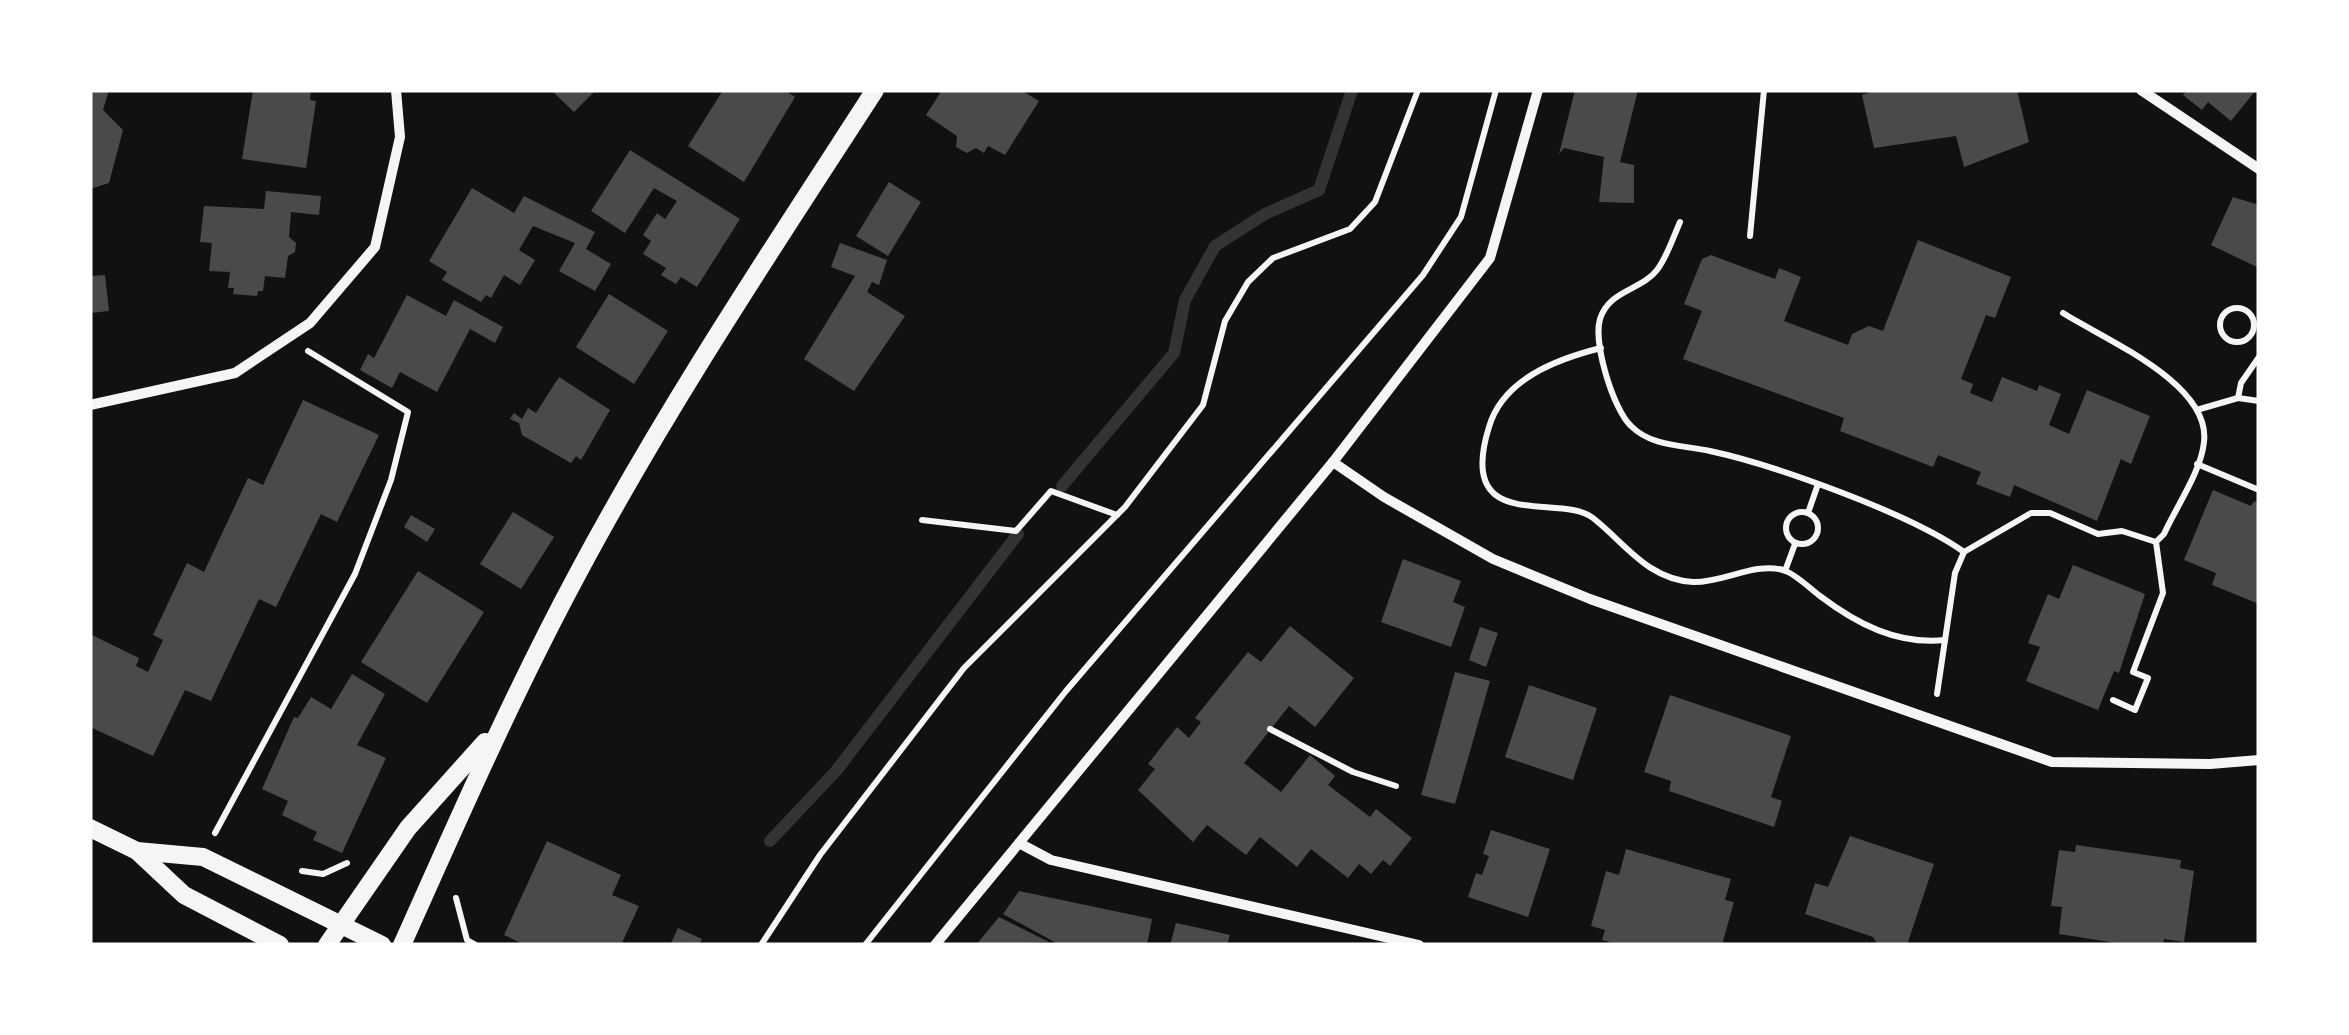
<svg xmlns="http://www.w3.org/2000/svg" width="2349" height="1035" font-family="Lora,serif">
<rect width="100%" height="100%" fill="#111"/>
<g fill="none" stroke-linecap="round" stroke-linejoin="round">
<g stroke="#333" stroke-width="12">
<polyline points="1062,486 1174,353 1185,300 1215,246 1265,214 1319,190 1352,90"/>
<polyline points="770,841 836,771 1018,534"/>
</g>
</g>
<g fill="#4a4a4a">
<polygon points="90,90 109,90 103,110 123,130 109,183 90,189"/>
<polygon points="253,90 311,90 310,100 316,101 306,168 242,159"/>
<polygon points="551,90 596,90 574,112"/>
<polygon points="723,90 784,90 795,97 744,182 688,146"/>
<polygon points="942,90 1021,90 1039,101 1005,155 988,146 984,153 976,148 967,153 956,147 957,136 926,115"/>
<polygon points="1575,90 1638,90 1620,162 1634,165 1634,203 1599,202 1604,157 1564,148 1559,154"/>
<polygon points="1877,90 2017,90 2029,142 1964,167 1956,136 1874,148 1862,95"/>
<polygon points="2187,90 2256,90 2231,121 2208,102 2202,110 2183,95"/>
<polygon points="630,150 740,219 697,287 681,277 676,284 661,275 666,268 643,254 651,241 643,235 657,213 665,219 677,201 654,188 625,233 591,211"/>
<polygon points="889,182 921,202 888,256 856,236"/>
<polygon points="472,188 514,213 524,196 595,232 586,249 611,264 595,291 559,271 575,243 533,226 519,250 535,260 520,285 504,275 491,298 486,295 481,302 442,280 447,272 429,261"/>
<polygon points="266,191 321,196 319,215 291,212 289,237 296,243 295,252 288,256 285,278 265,276 263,291 258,291 257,296 233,294 234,288 228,288 230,272 209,271 212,243 200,242 204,206 264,209"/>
<polygon points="2233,197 2259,205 2259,268 2211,245"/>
<polygon points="1918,240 2011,277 1995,318 1986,315 1961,379 1973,384 1970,393 1992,402 2002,377 2037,391 2039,385 2061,394 2049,425 2069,434 2087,390 2150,416 2131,464 2121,459 2097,521 2014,485 2010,497 1976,484 1981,472 1938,455 1933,467 1840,431 1844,418 1683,359 1702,311 1684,304 1702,259 1711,255 1775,279 1779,268 1801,277 1784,321 1848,345 1852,334 1869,326 1883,331"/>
<polygon points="840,243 887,260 879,285 872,282 867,292 905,316 854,391 804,359 855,276 831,267"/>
<polygon points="105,275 109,311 91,313 90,276"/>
<polygon points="609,294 668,331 634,384 576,347"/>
<polygon points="407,295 446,316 454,300 503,327 495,343 470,329 437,392 400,372 392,388 360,370 368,354 374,358"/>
<polygon points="559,377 610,410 581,460 576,456 571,463 522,435 519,423 510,419 514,413 522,419 528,408 536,413"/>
<polygon points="303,400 379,435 337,522 321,514 276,607 259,599 211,701 185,690 153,756 90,727 90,634 139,658 136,666 148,672 163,640 153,635 187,563 204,572 248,478 263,485"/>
<polygon points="2213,490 2251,506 2254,501 2259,503 2259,604 2212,585 2216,573 2184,560"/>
<polygon points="513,512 554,537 521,589 480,564"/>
<polygon points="411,515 435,529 427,542 404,527"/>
<polygon points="1403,559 1461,581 1453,602 1465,607 1451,647 1381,622"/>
<polygon points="2073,565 2145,594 2119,673 2114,671 2098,710 2026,681 2040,647 2028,643 2048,594 2059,599"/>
<polygon points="418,571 484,612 427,703 361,662"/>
<polygon points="1290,626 1354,678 1315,727 1289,706 1244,763 1281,792 1310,755 1335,776 1328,785 1370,817 1376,809 1412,838 1390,866 1383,860 1371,874 1359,864 1348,878 1311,849 1297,867 1260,837 1246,855 1207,825 1193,842 1138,790 1155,769 1148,764 1177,727 1189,738 1201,722 1195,718 1248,652 1261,662"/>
<polygon points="1480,627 1498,633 1486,667 1469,660"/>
<polygon points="1455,672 1490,681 1455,804 1421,795"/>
<polygon points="352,674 385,694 357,745 386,758 342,853 313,840 317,832 282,815 288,801 262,789 294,717 298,718 311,697 331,709"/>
<polygon points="1529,685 1597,708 1573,780 1505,757"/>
<polygon points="1670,695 1791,736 1771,797 1782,801 1774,827 1669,791 1671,781 1644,772"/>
<polygon points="1491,830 1550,849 1528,917 1468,897 1476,873 1482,875 1489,856 1483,854"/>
<polygon points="1850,836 1934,864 1907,945 1878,945 1873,937 1805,914 1815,883 1828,887"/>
<polygon points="547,841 621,875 612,895 639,906 621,945 525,945 504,935"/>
<polygon points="2076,845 2181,860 2180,868 2194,871 2184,942 2164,939 2163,945 2129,945 2059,934 2062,907 2051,906 2059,850 2075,852"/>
<polygon points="1626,849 1731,879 1725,900 1734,902 1722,945 1620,945 1602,940 1605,930 1591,926 1606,871 1619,875"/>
<polygon points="1019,891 1152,919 1147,945 1060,945 1003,914"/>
<polygon points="999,917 1049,942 976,945"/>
<polygon points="1176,923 1204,929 1230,935 1227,945 1170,945"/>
<polygon points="678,928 702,939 699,945 670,945"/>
</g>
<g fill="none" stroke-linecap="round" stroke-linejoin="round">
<g stroke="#f5f5f5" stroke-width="6">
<path d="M1680,222C1673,238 1667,257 1657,270C1642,290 1609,290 1600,319C1593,343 1613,409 1631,426C1652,447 1683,445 1710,451C1775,465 1911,514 1964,552"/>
<polyline points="1750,236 1764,90"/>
<circle cx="2237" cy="325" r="17"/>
<path d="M2063,313C2106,340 2211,384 2204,442C2201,472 2176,507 2164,534L2156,542L2163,593L2133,672L2148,678L2135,710L2113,700"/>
<path d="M1601,348C1557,359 1503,379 1489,427C1455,536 1560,492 1593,518C1626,544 1647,579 1693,582C1723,583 1754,562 1783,570C1796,574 1809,588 1820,596C1857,624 1897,645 1945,640"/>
<polyline points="2238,398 2259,401"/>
<polyline points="2200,409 2238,398 2241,383 2259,357"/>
<polyline points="2197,464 2259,490"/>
<circle cx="1802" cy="528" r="16"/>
<polyline points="1808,513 1817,487"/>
<polyline points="922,520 1016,531 1051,491 1117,515"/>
<polyline points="1785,571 1795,544"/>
<polyline points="1937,694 1955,573 1964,552 2031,513 2050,513 2098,534 2122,531 2156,542"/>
<polyline points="1270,729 1353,772 1396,786"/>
<polyline points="215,833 355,574 391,480 408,412 308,351"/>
<polyline points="302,871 323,874 347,863"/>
<polyline points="456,898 467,940 476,945"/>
<polyline points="761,945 820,855 964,668 1125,507 1203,405 1225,321 1248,282 1273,258 1350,229 1375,202 1418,90"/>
<polyline points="865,945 1066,691 1423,275 1461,217 1496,90"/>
</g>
<g stroke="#f5f5f5" stroke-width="10">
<polyline points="2141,90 2259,169"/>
<polyline points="90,405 235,373 310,323 375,247 400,137 396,90"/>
<polyline points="1333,462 1384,497 1493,559 1590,599 2052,762 2210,764 2259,760"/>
<polyline points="1019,843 1051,860 1419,945"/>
<polyline points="935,945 1333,462 1490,258 1538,90"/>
</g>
<g stroke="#f5f5f5" stroke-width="18">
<polyline points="90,828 137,851 184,895 280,945"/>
<polyline points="137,851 203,857 382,945"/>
<polyline points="327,945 408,828 485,742"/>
<path d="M402,945C458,820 512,696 577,575C666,408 772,249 875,90"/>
</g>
</g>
<rect width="2349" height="1035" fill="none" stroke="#ffffff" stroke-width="185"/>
</svg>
